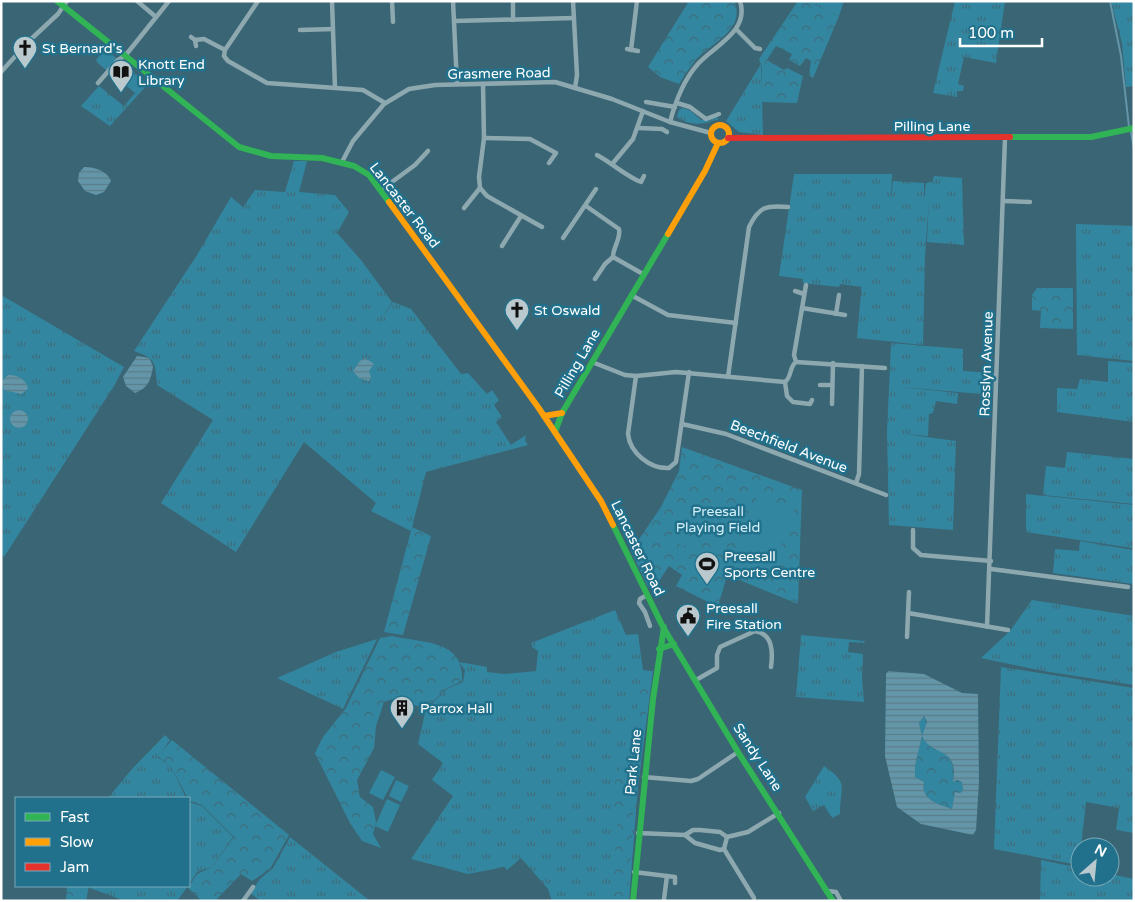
<svg xmlns="http://www.w3.org/2000/svg" width="1135" height="902" font-family="'Varela Round',sans-serif">
<defs>
<pattern id="grass-tufts" width="24" height="20" patternUnits="userSpaceOnUse" patternTransform="scale(1.25)"><rect width="24" height="20" fill="#3386a0"/><path d="M3 7l-1-3M5 7V3M7 7l1-3M15 17l-1-3M17 17v-4M19 17l1-3" fill="none" stroke="#3e6c7a"/></pattern>
<pattern id="forest-crowns" width="20" height="18" patternUnits="userSpaceOnUse" patternTransform="scale(1.25)"><rect width="20" height="18" fill="#3386a0"/><path d="M2 6a3 3 0 1 1 6 0M12 15a3 3 0 1 1 6 0" fill="none" stroke="#3e6c7a"/></pattern>
<pattern id="water-rules" width="6" height="5" patternUnits="userSpaceOnUse" patternTransform="scale(1.25)"><rect width="6" height="5" fill="#6396a8"/><path d="M0 2.5h6" fill="none" stroke="#5b7c88"/></pattern>
</defs>
<rect width="100%" height="100%" fill="#3a6574"/>
<g fill="url(#grass-tufts)">
<polygon points="807,1 844,1 839,16"/>
<polygon points="955,1 1005,1 996,63 964,57 958,84 964,86 963,91 957,91 957,97 933,93"/>
<polygon points="1111,1 1134,1 1134,86 1126,87 1122,43"/>
<polygon points="761,64 763,135 739,132 726,121"/>
<polygon points="99,86 124,106 135,93 138,95 110,126 81,106"/>
<path d="M683,108L691,111L701,120L716,117L719,119C705,124 691,127 677,117L679,110Z"/>
<path d="M294,161H307L299,192L335,195L349,212L337,233L361,260L392,302L379,323L393,302L411,309L461,374L468,373L487,394L492,390L499,400L494,405L502,417L496,422L511,445L526,435L525,440L528,445L426,472L411,531L371,511L376,503L304,442L236,552L161,503L213,420L157,385C155,363 157,359 134,351L197,255L231,197L243,207L255,190L285,192Z"/>
<polygon points="794,174 892,174 891,201 893,181 924,183 924,198 926,183 932,182 934,176 962,178 964,245 927,242 929,199 925,256 923,345 857,338 866,236 862,287 840,284 839,287 803,283 803,279 779,276"/>
<polygon points="1076,224 1134,226 1134,361 1077,355"/>
<polygon points="1,295 124,367 114,386 4,557 1,556"/>
<polygon points="891,343 963,349 963,371 994,373 992,395 890,386 958,393 957,404 936,401 933,413 929,414 928,436 904,434 956,441 953,530 889,525 887,432"/>
<polygon points="1108,361 1134,363 1134,422 1057,412 1057,388 1077,389 1080,379 1108,382"/>
<polygon points="1067,452 1134,459 1134,504 1043,495 1046,466 1065,468"/>
<polygon points="1026,494 1134,505 1132,548 1026,532"/>
<polygon points="1080,541 1133,550 1133,584 1053,573 1055,549 1079,551"/>
<polygon points="1032,600 1134,616 1134,685 1043,671 981,658 1010,631"/>
<polygon points="615,610 626,635 638,634 643,670 653,671 638,786 629,901 552,901 548,889 521,858 507,870 504,867 468,874 411,859 453,796 432,780 443,763 418,744 426,709 447,689 463,682 465,670 459,662 487,667 487,672 504,674 536,671 538,651 532,647 531,643"/>
<polygon points="801,635 865,641 864,643 849,642 848,652 863,654 862,678 864,702 796,697"/>
<polygon points="377,639 343,709 277,678 336,652"/>
<polygon points="1001,667 1134,688 1134,833 1116,830 1119,808 1086,802 1079,865 994,849"/>
<polygon points="165,735 170,740 158,757 172,768 186,798 108,798 132,769"/>
<path d="M824,766C850,784 840,786 840,814L832,818L824,805L813,811L805,797Z"/>
<polygon points="189,802 202,806 233,837 212,867 197,872 189,885"/>
<polygon points="290,837 370,901 261,901 250,893 260,879 273,868"/>
<polygon points="1041,860 1080,868 1080,877 1110,877 1110,874 1134,879 1134,901 1040,901"/>
<polygon points="91,886 188,886 177,901 125,901 90,888"/>
</g>
<g fill="url(#forest-crowns)">
<path d="M689,1H734C747,30 710,43 695,61C689,68 684,76 679,84L660,77L648,67Z"/>
<polygon points="798,1 807,1 839,16 813,78 809,75 811,61 806,58 800,66 789,60 792,54 776,46 767,60 784,70 787,68 803,76 797,103 761,102 762,67 759,59"/>
<polygon points="105,49 148,84 138,95 95,61"/>
<polygon points="1037,288 1073,288 1073,329 1040,328 1041,311 1032,310 1032,295"/>
<polygon points="682,447 802,490 798,604 727,575 718,607 676,586 682,575 669,566 659,581 648,587 631,551 661,507 679,471"/>
<polygon points="412,527 431,536 403,635 384,632"/>
<path d="M392,636C421,643 465,639 462,681L446,689L425,709L396,698L384,702L376,726L374,748L357,780L360,797L373,807L376,822L373,834L381,848L362,841L350,823L315,753L323,737L346,708L380,638Z"/>
<polygon points="642,670 652,672 634,802 628,901 612,901 618,810 610,803 617,775 622,766 633,756 632,744"/>
<path d="M924,716L927,726L923,736C938,754 957,752 953,781L962,782L963,790L960,793L955,792L952,809C939,804 920,800 924,782L915,777V766L922,736L919,723Z"/>
<polygon points="172,740 289,835 270,869 252,881 241,874 215,901 202,901 188,888 197,874 212,867 234,837 202,805 189,801 172,768 158,756"/>
<polygon points="67,886 89,886 86,901 66,901"/>
</g>
<g fill="#3386a0">
<polygon points="757,496 794,509 770,576 734,563"/>
<polygon points="677,516 693,521 686,546 670,542"/>
<polygon points="381,770 395,777 383,800 369,793"/>
<polygon points="396,780 409,786 401,802 389,796"/>
<polygon points="387,799 400,805 388,832 375,826"/>
</g>
<g fill="url(#water-rules)" fill-rule="evenodd">
<path d="M84,167C95,167 107,171 111,181L104,192L96,195L85,191L78,181L79,173Z"/>
<path d="M137,356L149,358L153,366C151,380 148,388 135,393L126,386L123,377Z"/>
<polygon points="365,358 374,364 369,371 371,377 369,381 359,378 353,371 360,361"/>
<path d="M8,375C17,374 27,380 28,389L21,394L4,390L2,381Z"/>
<circle cx="19" cy="419" r="9"/>
<path d="M888,671L924,674L962,693L978,694L979,782L976,830L973,835L921,824L897,807L885,756L886,674ZM924,716L927,722L922,736C932,757 959,746 953,782L957,780L962,782L963,790L960,793L955,792L952,809C939,804 920,800 924,782L915,777V766L922,736L919,723Z"/>
</g>
<g fill="none" stroke-linecap="round" stroke-linejoin="round">
<g stroke="#6396a8" stroke-width="2">
<polyline points="1110,1 1121,56 1129,127"/>
<polyline points="1131,132 1134,149"/>
</g>
<g stroke="#8ea8b0" stroke-width="4.5">
<polyline points="137,1 156,17"/>
<polyline points="258,1 225,50 224,56 228,61 267,83 363,90 385,103"/>
<polyline points="332,1 335,88"/>
<polyline points="392,1 393,22"/>
<polyline points="453,1 457,84"/>
<polyline points="513,1 513,20"/>
<polyline points="573,1 577,75 575,88"/>
<polyline points="454,21 574,18"/>
<polyline points="300,30 333,29"/>
<polyline points="737,30 755,48 760,49"/>
<polyline points="191,37 195,40 196,46"/>
<polyline points="195,40 204,39 225,50"/>
<polyline points="627,49 638,51"/>
<polyline points="631,50 637,1"/>
<polyline points="1,72 29,41 58,14 67,1"/>
<polyline points="98,83 118,60 125,56 169,1"/>
<polyline points="646,102 675,107"/>
<polyline points="677,103 690,107 706,119 719,114"/>
<path d="M670,122C675,103 684,80 697,65C713,46 750,32 740,1"/>
<polyline points="639,128 662,129 667,132"/>
<polyline points="484,138 530,139 556,153 549,163"/>
<path d="M597,155C612,163 627,177 641,182L644,176"/>
<polyline points="343,160 353,141 384,104 409,89 435,85 555,82 612,99 670,122 711,133"/>
<polyline points="613,163 633,139 643,111"/>
<polyline points="480,188 487,196 542,227"/>
<polyline points="381,190 415,165 428,151"/>
<polyline points="1003,201 1030,202"/>
<path d="M586,206L619,229C621,239 613,247 613,257"/>
<polyline points="464,208 480,188 479,177 484,138 483,84"/>
<polyline points="563,238 596,189"/>
<polyline points="502,246 521,216"/>
<polyline points="613,257 643,274"/>
<polyline points="595,279 605,264 613,257"/>
<polyline points="795,291 804,294"/>
<polyline points="631,295 668,315 736,323"/>
<polyline points="802,308 845,315"/>
<polyline points="836,314 839,295"/>
<path d="M592,362L625,375L636,376L676,372L785,382C792,377 789,367 796,362L794,355L806,285"/>
<polyline points="796,362 885,368"/>
<path d="M636,376L628,434C630,453 650,469 669,468L676,462L689,372"/>
<path d="M728,377L749,227C759,207 765,205 788,207"/>
<polyline points="785,382 787,396 793,402 810,404 812,400"/>
<polyline points="820,385 832,385"/>
<polyline points="832,404 833,363"/>
<polyline points="682,424 726,434 886,495"/>
<polyline points="856,483 859,474 862,366"/>
<polyline points="913,530 913,548 921,555 991,561"/>
<polyline points="991,569 1128,587"/>
<polyline points="647,595 640,599 639,603 645,612 650,626"/>
<polyline points="908,613 1008,630"/>
<polyline points="987,627 1005,138"/>
<polyline points="907,637 909,592"/>
<path d="M696,680L717,668V655L720,647L755,631C773,634 773,652 771,667"/>
<polyline points="644,777 691,781 698,779 738,752"/>
<polyline points="638,833 685,835 693,830 700,830 720,832 727,837 748,832 779,813"/>
<polyline points="685,835 695,843 720,850 724,849 727,837"/>
<polyline points="724,849 754,898"/>
<polyline points="634,872 675,877 675,883"/>
<polyline points="828,891 836,892 841,901"/>
<polyline points="664,899 667,876"/>
<polyline points="243,901 253,887"/>
</g>
<g stroke="#30b455" stroke-width="6">
<polyline points="57,1 239,147 271,156 322,158 354,166 369,175 389,202"/>
<polyline points="1010,137 1091,137 1134,128"/>
<polyline points="555,432 562,413 668,234"/>
<polyline points="613,525 663,627 738,752 833,901"/>
<polyline points="659,649 674,644"/>
<polyline points="633,901 653,699 664,627"/>
</g>
<g stroke="#ff9f0a" stroke-width="6">
<circle cx="720" cy="134" r="9"/>
<polyline points="389,202 538,407 601,501 613,525"/>
<polyline points="668,234 705,171 718,143"/>
<polyline points="544,416 562,413"/>
</g>
<polyline stroke="#e5322d" stroke-width="6" points="728,138 1010,137"/>
</g>
<defs>
<symbol id="church-pin" viewBox="-11 -11 22 30"><path d="M0 17L-7.5 6A9.5 9.5 0 1 1 7.5 6Z" fill="#bac9ce" stroke="#21718c"/><path d="M-1.2-6h2.4v3.5h3.3v2.4h-3.3V6h-2.4V-.1h-3.3v-2.4h3.3Z" fill="#111"/></symbol>
<symbol id="library-pin" viewBox="-11 -11 22 30"><path d="M0 17L-7.5 6A9.5 9.5 0 1 1 7.5 6Z" fill="#bac9ce" stroke="#21718c"/><path d="M-6-4Q-3-5.5-.7-3.5V5Q-3 3-6 4ZM6-4Q3-5.5 .7-3.5V5Q3 3 6 4Z" fill="#111"/></symbol>
<symbol id="stadium-pin" viewBox="-11 -11 22 30"><path d="M0 17L-7.5 6A9.5 9.5 0 1 1 7.5 6Z" fill="#bac9ce" stroke="#21718c"/><path d="M0-5a6.5 5 0 1 0 0 10a6.5 5 0 1 0 0-10ZM-3.5-1.8h7v3.6h-7Z" fill="#111"/></symbol>
<symbol id="civic-pin" viewBox="-11 -11 22 30"><path d="M0 17L-7.5 6A9.5 9.5 0 1 1 7.5 6Z" fill="#bac9ce" stroke="#21718c"/><path d="M-.6-6.5H3V-4.5H.6V-3L4-1V1h2V6H-6V1h2V-1L-.6-3ZM-1.2 2.5V6h2.4V2.5Z" fill="#111"/></symbol>
<symbol id="building-pin" viewBox="-11 -11 22 30"><path d="M0 17L-7.5 6A9.5 9.5 0 1 1 7.5 6Z" fill="#bac9ce" stroke="#21718c"/><path d="M-4-6H4V6H1V3H-1V6H-4ZM-2.5-4.3h1.7v1.8h-1.7ZM.8-4.3h1.7v1.8H.8ZM-2.5-1h1.7V.8h-1.7ZM.8-1h1.7V.8H.8Z" fill="#111"/></symbol>
</defs>
<g fill-rule="evenodd">
<use href="#church-pin" x="11" y="34" width="28" height="38"/>
<use href="#library-pin" x="107" y="58" width="28" height="38"/>
<use href="#church-pin" x="503" y="296" width="28" height="38"/>
<use href="#stadium-pin" x="693" y="550" width="28" height="38"/>
<use href="#civic-pin" x="674" y="602" width="28" height="38"/>
<use href="#building-pin" x="388" y="694" width="28" height="38"/>
</g>
<g text-anchor="middle" stroke-width="5" stroke-linejoin="round" paint-order="stroke">
<g font-size="14" fill="#fff" stroke="#21718c" text-anchor="start">
<text x="42" y="53">St Bernard's</text>
<text x="138" y="69">Knott End<tspan x="138" dy="16">Library</tspan></text>
<text x="534" y="315">St Oswald</text>
<text x="724" y="561">Preesall<tspan x="724" dy="16">Sports Centre</tspan></text>
<text x="706" y="613">Preesall<tspan x="706" dy="16">Fire Station</tspan></text>
<text x="420" y="713">Parrox Hall</text>
</g>
<g font-size="14" fill="#fff" stroke="#21718c">
<text transform="translate(499 73) rotate(-1)" y="5">Grasmere Road</text>
<text x="932" y="131">Pilling Lane</text>
<text transform="translate(405 205) rotate(52)" y="5">Lancaster Road</text>
<text transform="translate(577 363) rotate(-60)" y="5">Pilling Lane</text>
<text transform="translate(986 364) rotate(-88)" y="5">Rosslyn Avenue</text>
<text transform="translate(789 446) rotate(21)" y="5">Beechfield Avenue</text>
<text transform="translate(638 548) rotate(64)" y="5">Lancaster Road</text>
<text transform="translate(758 757) rotate(57)" y="5">Sandy Lane</text>
<text transform="translate(633 762) rotate(-84)" y="5">Park Lane</text>
</g>
<g font-size="14" fill="#d4f0f8" stroke="#21718c">
<text x="718" y="516">Preesall<tspan x="718" dy="16">Playing Field</tspan></text>
</g>
</g>
<rect width="1135" height="902" fill="none" stroke="#ffffff" stroke-width="5"/>
<rect x="15" y="797" width="175" height="90" fill="#21718c" stroke="#7aaaba"/>
<rect x="25" y="813" width="25" height="8" fill="#30b455" stroke="#7aaaba"/>
<text x="60" y="822" font-size="15" fill="#ffffff">Fast</text>
<rect x="25" y="838" width="25" height="8" fill="#ff9f0a" stroke="#7aaaba"/>
<text x="60" y="847" font-size="15" fill="#ffffff">Slow</text>
<rect x="25" y="863" width="25" height="8" fill="#e5322d" stroke="#7aaaba"/>
<text x="60" y="872" font-size="15" fill="#ffffff">Jam</text>
<g transform="translate(1095 862) rotate(27)"><circle r="24" fill="#21718c" stroke="#7aaaba"/>
<path d="M0-4L9 19L0 12L-9 19Z" fill="#bac9ce"/>
<text y="-8" font-size="14" font-weight="bold" text-anchor="middle" fill="#ffffff">N</text>
</g>
<path d="M960 38v8h82v-8" fill="none" stroke="#ffffff" stroke-width="2.5"/>
<text x="968" y="38" font-size="15" fill="#ffffff" stroke="#21718c" stroke-width="4" paint-order="stroke">100 m</text>
</svg>
